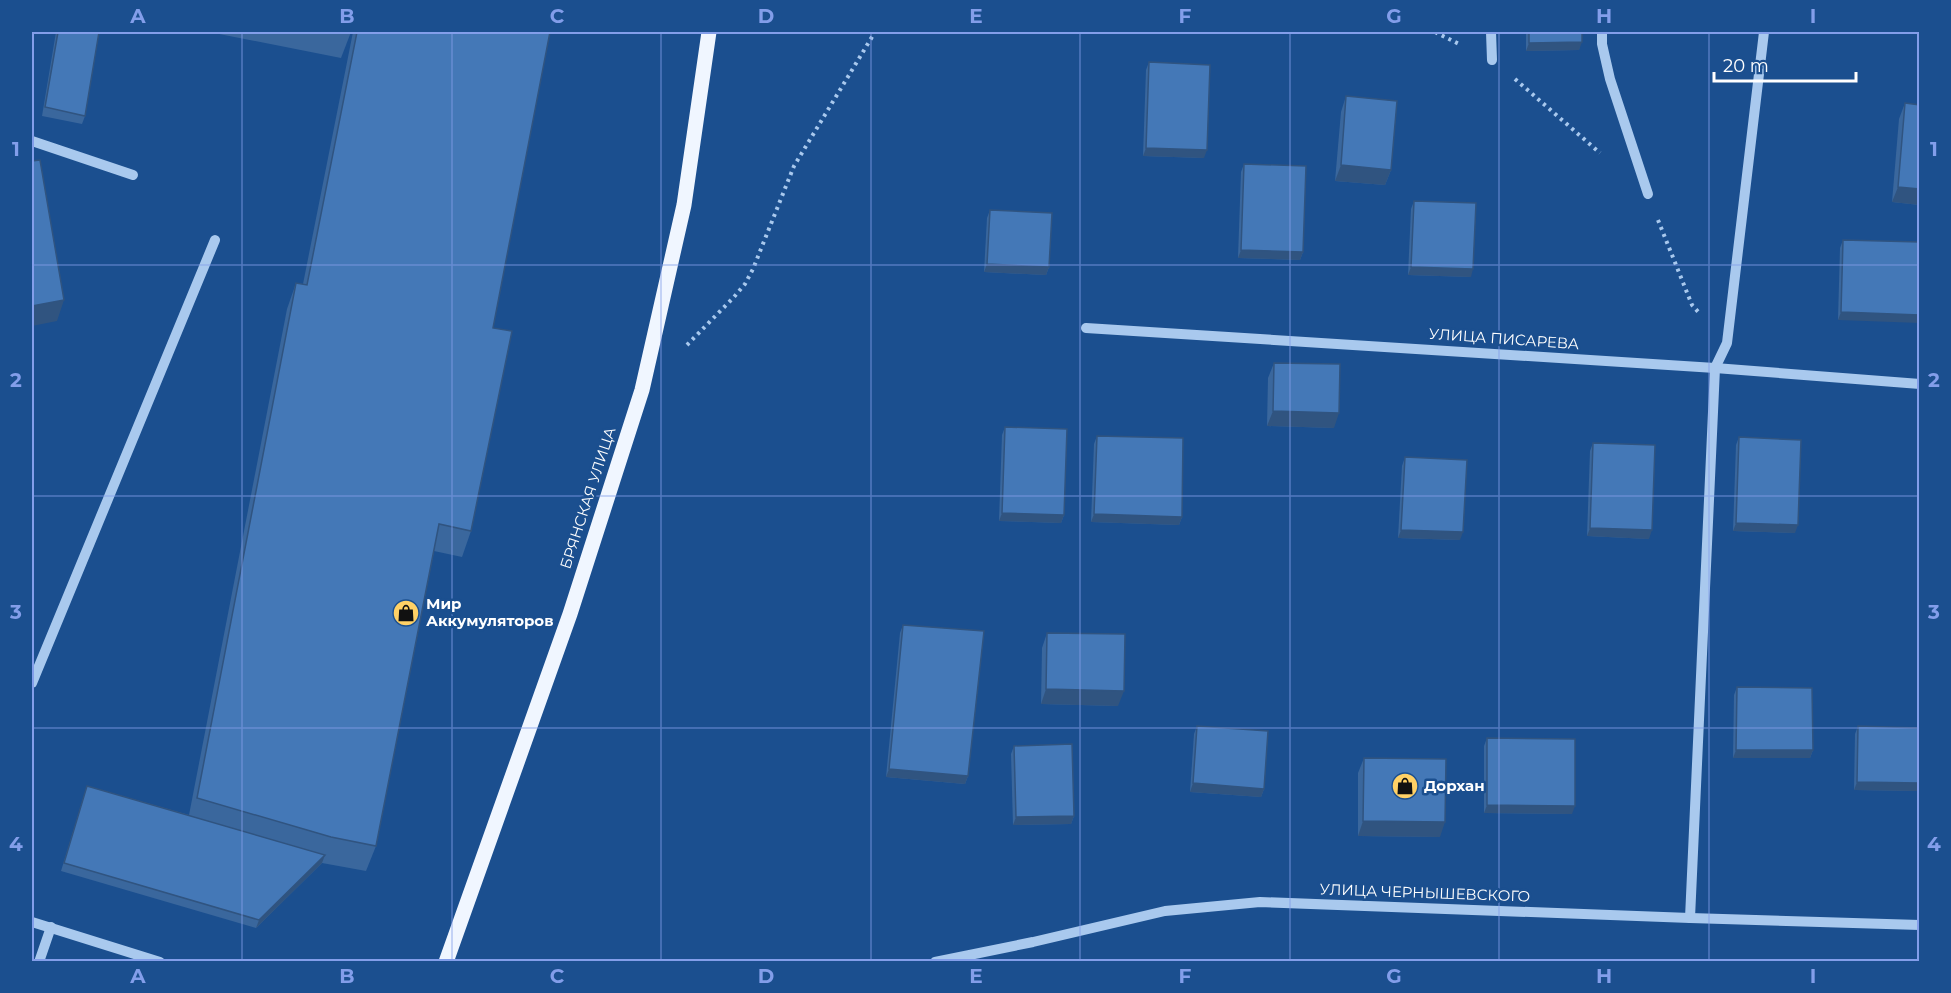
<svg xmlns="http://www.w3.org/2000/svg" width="1951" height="993" font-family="Montserrat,sans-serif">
<rect width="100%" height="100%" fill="#1b4f8f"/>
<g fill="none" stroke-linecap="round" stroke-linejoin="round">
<g stroke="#a9c9ee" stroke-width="4" stroke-dasharray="3 4.5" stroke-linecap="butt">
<polyline points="1435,32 1461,45"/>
<polyline points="1515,79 1600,153"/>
<polyline points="1658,220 1692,305 1700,314"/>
<polyline points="687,345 734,297 745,284 753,269 794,166 875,32"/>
</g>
<g stroke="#a9c9ee" stroke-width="10">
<polyline points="1491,32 1492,60"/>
<polyline points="1602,32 1602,44 1610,79 1648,194"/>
<polyline points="32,141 133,175"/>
<polyline points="1086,328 1715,368 1920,384"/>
<polyline points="32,683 215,240"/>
<polyline points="1690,918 1715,368 1727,343 1764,32"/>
<polyline points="32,922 160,962"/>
<polyline points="39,962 51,927"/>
<polyline points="935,962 1033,942 1165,911 1260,902 1690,918 1920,925"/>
</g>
<polyline stroke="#f0f6ff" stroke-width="15" points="446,962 570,614 642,390 684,205 709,32"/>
</g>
<g fill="#3a679d">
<polygon points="56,32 99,32 85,116 82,124 42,116"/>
<polygon points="209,32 351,32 341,58"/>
<polygon points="353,32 550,32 493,328 471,531 462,557 434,551 376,846 366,871 322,863 256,928 61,871 87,786 189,815 287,309 296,283 303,284"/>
<polygon points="1526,32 1582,32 1579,50 1526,51"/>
<polygon points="1149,62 1204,158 1143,156 1146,70"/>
<polygon points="1346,96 1391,170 1385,185 1335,181 1341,112"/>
<polygon points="1905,103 1920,205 1892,202 1899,119"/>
<polygon points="1244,164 1303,252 1300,260 1238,258 1241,172"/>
<polygon points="1414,201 1471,277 1408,275 1411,209"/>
<polygon points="990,210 1049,267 1046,275 984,272 987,218"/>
<polygon points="1843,240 1920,242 1838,320 1840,248"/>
<polygon points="1274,363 1334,428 1267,426 1268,378"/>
<polygon points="1005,427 1064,515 1061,523 999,521 1002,435"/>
<polygon points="1097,436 1182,517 1179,525 1091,522 1094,444"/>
<polygon points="1739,437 1795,533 1733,531 1736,445"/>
<polygon points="1593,443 1649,539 1587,536 1590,451"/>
<polygon points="1405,457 1460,540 1398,538 1402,466"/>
<polygon points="903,625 968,776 965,784 886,777 900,633"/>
<polygon points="1047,633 1118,706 1041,704 1042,648"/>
<polygon points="1737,687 1813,750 1810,758 1733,758 1734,695"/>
<polygon points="1197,726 1264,789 1261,797 1190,792 1194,734"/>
<polygon points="1858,726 1920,728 1920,784 1917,791 1854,790 1855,734"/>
<polygon points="1487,738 1572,814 1484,813 1484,746"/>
<polygon points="1014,746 1074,816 1071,824 1013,825 1011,754"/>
<polygon points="1364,758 1440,837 1358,836 1358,773"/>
</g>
<g fill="#305480">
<polygon points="1582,42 1579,50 1526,51 1529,43"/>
<polygon points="1146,148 1207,150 1204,158 1143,156"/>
<polygon points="1341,165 1391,170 1385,185 1335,181"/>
<polygon points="1898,187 1920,189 1920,205 1892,202"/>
<polygon points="1241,250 1303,252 1300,260 1238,258"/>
<polygon points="987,264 1049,267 1046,275 984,272"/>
<polygon points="1411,267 1473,269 1471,277 1408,275"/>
<polygon points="64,300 57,321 32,326 32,306"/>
<polygon points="1841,312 1920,315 1920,323 1838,320"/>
<polygon points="1273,411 1339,413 1334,428 1267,426"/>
<polygon points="1002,513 1064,515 1061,523 999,521"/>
<polygon points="1094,514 1182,517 1179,525 1091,522"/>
<polygon points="1736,523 1798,525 1795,533 1733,531"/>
<polygon points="1590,528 1652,530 1649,539 1587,536"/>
<polygon points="1401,530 1463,532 1460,540 1398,538"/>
<polygon points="1046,689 1124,691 1118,706 1041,704"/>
<polygon points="1736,750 1813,750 1810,758 1733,758"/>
<polygon points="889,769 968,776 965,784 886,777"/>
<polygon points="1857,782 1920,783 1920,784 1917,791 1854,790"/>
<polygon points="1193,783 1264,789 1261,797 1190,792"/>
<polygon points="1487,805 1575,806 1572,814 1484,813"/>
<polygon points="1074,816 1071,824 1013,825 1016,817"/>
<polygon points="1363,821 1445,822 1440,837 1358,836"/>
<polygon points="325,855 322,863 256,928 259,920"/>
</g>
<g fill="#4478b7" stroke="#305480" stroke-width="1.5">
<polygon points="58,32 99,32 85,116 45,107"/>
<polygon points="357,32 550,32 493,328 512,331 471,531 439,524 376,846 331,837 197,798 296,283 307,285"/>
<polygon points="1529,32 1582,32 1582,42 1529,43"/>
<polygon points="1149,62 1210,65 1207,150 1146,148"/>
<polygon points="1346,96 1397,101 1391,170 1341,165"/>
<polygon points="1905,103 1920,105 1920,189 1898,187"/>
<polygon points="40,160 64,300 32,306 32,161"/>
<polygon points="1244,164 1306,166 1303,252 1241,250"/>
<polygon points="1414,201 1476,203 1473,269 1411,267"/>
<polygon points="990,210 1052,213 1049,267 987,264"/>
<polygon points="1843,240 1920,242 1920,315 1841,312"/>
<polygon points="1274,363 1340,364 1339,413 1273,411"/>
<polygon points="1005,427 1067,429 1064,515 1002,513"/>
<polygon points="1097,436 1183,438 1182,517 1094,514"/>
<polygon points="1739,437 1801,440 1798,525 1736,523"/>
<polygon points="1593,443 1655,445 1652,530 1590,528"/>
<polygon points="1405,457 1467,460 1463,532 1401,530"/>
<polygon points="903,625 984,631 968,776 889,769"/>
<polygon points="1047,633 1125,634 1124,691 1046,689"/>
<polygon points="1737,687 1812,688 1813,750 1736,750"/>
<polygon points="1197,726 1268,731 1264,789 1193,783"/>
<polygon points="1858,726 1920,728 1920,783 1857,782"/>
<polygon points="1487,738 1575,739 1575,806 1487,805"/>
<polygon points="1072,744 1074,816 1016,817 1014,746"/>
<polygon points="1364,758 1446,759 1445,822 1363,821"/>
<polygon points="87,786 325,855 259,920 64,863"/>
</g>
<path fill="none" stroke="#839eea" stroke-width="1.5" stroke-opacity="0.55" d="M242,32V962M452,32V962M661,32V962M871,32V962M1080,32V962M1290,32V962M1499,32V962M1709,32V962M32,265H1920M32,496H1920M32,728H1920"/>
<defs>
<symbol id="shop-disc" viewBox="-11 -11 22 22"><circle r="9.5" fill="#ffd166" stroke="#1b4f8f"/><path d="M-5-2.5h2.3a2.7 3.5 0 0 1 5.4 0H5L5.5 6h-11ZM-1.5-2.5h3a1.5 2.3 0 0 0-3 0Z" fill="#111"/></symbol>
</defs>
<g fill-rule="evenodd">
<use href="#shop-disc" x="391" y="598" width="30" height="30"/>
<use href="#shop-disc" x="1390" y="771" width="30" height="30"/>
</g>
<g text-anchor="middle" stroke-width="5" stroke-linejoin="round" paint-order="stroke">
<g font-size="15" fill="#fff" stroke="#1b4f8f">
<text transform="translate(1504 339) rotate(4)" y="5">УЛИЦА ПИСАРЕВА</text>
<text transform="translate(588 498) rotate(-72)" y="5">БРЯНСКАЯ УЛИЦА</text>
<text transform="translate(1425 893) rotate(2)" y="5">УЛИЦА ЧЕРНЫШЕВСКОГО</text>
</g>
<g font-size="15" font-weight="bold" fill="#fff" stroke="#1b4f8f" text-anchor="start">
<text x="426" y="609">Мир<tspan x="426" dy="17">Аккумуляторов</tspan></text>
<text x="1424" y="791">Дорхан</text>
</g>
</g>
<rect width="1951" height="993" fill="none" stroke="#1b4f8f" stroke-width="66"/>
<path d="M1714 72v9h142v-9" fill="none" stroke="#ffffff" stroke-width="3"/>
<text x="1723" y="72" font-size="18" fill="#ffffff" stroke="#1b4f8f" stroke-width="4.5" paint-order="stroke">20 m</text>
<rect x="33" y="33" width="1885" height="927" fill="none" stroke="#839eea" stroke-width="2"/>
<g font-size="20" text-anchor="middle" font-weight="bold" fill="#839eea">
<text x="138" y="23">A</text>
<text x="347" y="23">B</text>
<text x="557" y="23">C</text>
<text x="766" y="23">D</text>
<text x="976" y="23">E</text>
<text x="1185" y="23">F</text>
<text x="1394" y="23">G</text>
<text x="1604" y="23">H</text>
<text x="1813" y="23">I</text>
<text x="16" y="156">1</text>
<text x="1934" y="156">1</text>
<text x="16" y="387">2</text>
<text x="1934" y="387">2</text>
<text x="16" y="619">3</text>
<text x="1934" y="619">3</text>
<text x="16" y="851">4</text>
<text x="1934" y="851">4</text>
<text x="138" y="983">A</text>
<text x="347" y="983">B</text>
<text x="557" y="983">C</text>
<text x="766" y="983">D</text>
<text x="976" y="983">E</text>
<text x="1185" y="983">F</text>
<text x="1394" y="983">G</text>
<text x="1604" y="983">H</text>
<text x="1813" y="983">I</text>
</g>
</svg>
